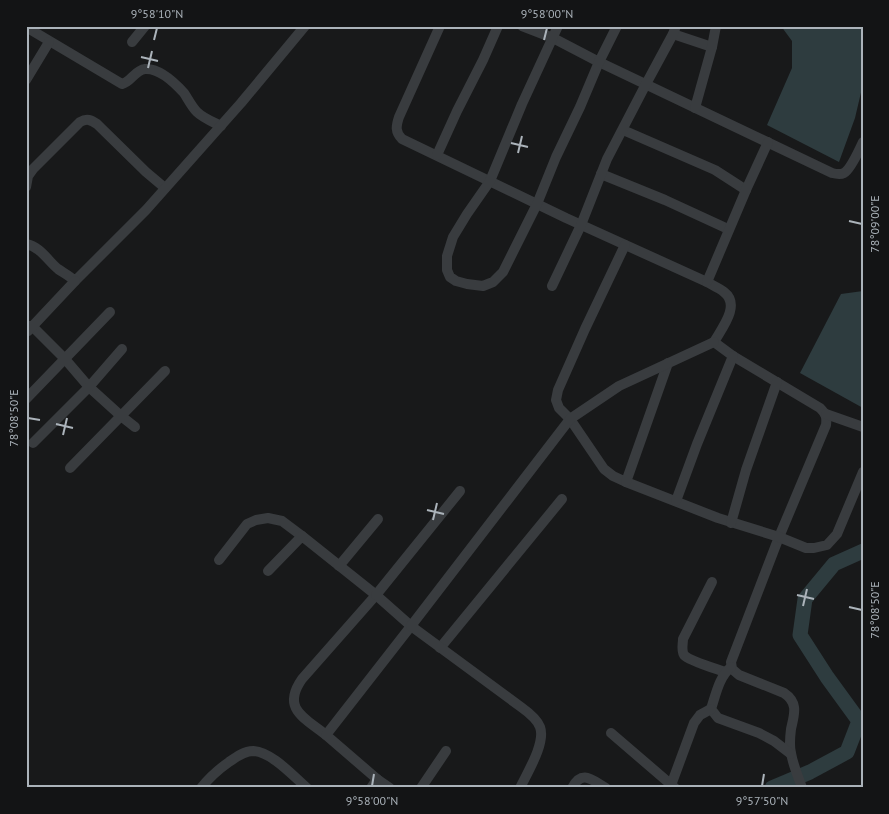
<svg xmlns="http://www.w3.org/2000/svg" width="889" height="814" font-family="'PT Sans',sans-serif">
<rect width="100%" height="100%" fill="#18191a"/>
<g fill="#2e3c3f">
<polygon points="781,26 863,26 863,84 855,118 839,162 767,125 792,68 792,41"/>
<polygon points="863,291 863,408 800,373 841,294"/>
</g>
<g fill="none" stroke-linecap="round" stroke-linejoin="round">
<polyline stroke="#2e3c3f" stroke-width="15" points="772,788 810,772 847,752 859,721 827,677 800,635 805,599 834,564 863,551"/>
<g stroke="#393c3f" stroke-width="10">
<path d="M440,26L399,117C396,126 395,132 402,139L566,218L707,282C712,285 719,288 724,292C741,305 722,328 714,342L733,356L820,408C826,414 827,417 826,425L779,537L731,662L732,669L739,675L784,693C799,703 794,715 791,729C790,737 789,745 791,753C793,765 798,776 802,788"/>
<path d="M522,26L553,38L599,62L832,173C836,174 840,175 844,173C851,169 859,150 863,142"/>
<polyline points="558,26 522,104 490,181 467,214 453,237 447,256 447,270 450,277 456,281 467,284 483,286 493,282 503,272 537,204 556,157 580,107 599,62 617,26"/>
<path d="M26,27L122,84C131,82 135,70 145,69C159,68 175,83 184,93C188,99 192,107 197,112C203,118 213,122 221,126"/>
<polyline points="673,34 712,47"/>
<polyline points="132,42 145,26"/>
<polyline points="26,80 49,42"/>
<polyline points="695,108 712,47 716,26"/>
<polyline points="623,130 715,170 746,190"/>
<polyline points="437,155 457,111 483,60 498,26"/>
<polyline points="601,174 665,200 728,229"/>
<path d="M26,187L28,176L33,169L80,122C87,118 91,120 97,124L146,172L165,188"/>
<path d="M26,244C41,247 47,260 58,269C64,273 70,276 75,281L146,210L241,103L305,26"/>
<polyline points="625,245 585,329 558,390 556,400 559,408 570,419 604,469 613,476 626,482 718,518 779,537 806,548 814,548 827,545 837,534 863,472"/>
<polyline points="707,282 746,190 768,142"/>
<polyline points="552,286 581,225 607,159 646,84 673,34 676,26"/>
<polyline points="26,326 32,326 65,359 89,387 121,416 135,427"/>
<polyline points="28,331 75,281"/>
<polyline points="26,399 110,312"/>
<polyline points="826,414 863,427"/>
<polyline points="33,443 89,387 122,349"/>
<polyline points="70,468 165,371"/>
<polyline points="626,482 668,363"/>
<polyline points="676,501 697,444 733,356"/>
<polyline points="731,523 746,470 777,382"/>
<polyline points="219,560 247,524 256,520 268,518 282,521 302,536"/>
<polyline points="339,566 378,519"/>
<path d="M268,571L302,536L376,595L302,679C281,709 305,718 326,735"/>
<path d="M712,582L683,639C683,644 681,650 684,655C689,661 717,669 725,672"/>
<polyline points="440,648 562,499"/>
<path d="M731,667C719,677 716,694 711,709L718,718L759,733L774,741L791,754"/>
<polyline points="611,733 675,788"/>
<path d="M201,788C209,778 219,769 229,762C236,757 244,751 253,751C272,752 293,776 307,788"/>
<polyline points="371,788 377,779"/>
<polyline points="390,788 377,779 326,735 411,626 376,595 460,491"/>
<polyline points="421,788 446,751"/>
<path d="M520,788C527,773 546,743 540,727C537,719 528,712 521,707L411,626L570,419L619,386L714,342"/>
<path d="M572,788C582,769 592,780 606,788"/>
<polyline points="670,788 694,723 700,715 711,709"/>
</g>
</g>
<path fill="none" stroke="#abb3ba" stroke-width="2" d="M154,40L157,28M544,40L547,28M141,57L158,61M148,68L152,51M511,143L528,147M518,153L522,136M849,221L862,224M28,418L40,420M56,424L73,428M63,435L67,418M427,510L444,514M433,520L437,503M797,595L814,599M803,606L807,589M849,607L862,610M372,786L374,774M762,786L764,774"/>
<rect width="889" height="814" fill="none" stroke="#131415" stroke-width="55"/>
<rect x="28" y="28" width="834" height="758" fill="none" stroke="#abb3ba" stroke-width="2"/>
<g font-size="12" text-anchor="middle" fill="#abb3ba">
<text x="157" y="18">9°58'10"N</text>
<text x="547" y="18">9°58'00"N</text>
<text transform="translate(875 224) rotate(-90)" y="4">78°09'00"E</text>
<text transform="translate(14 418) rotate(-90)" y="4">78°08'50"E</text>
<text transform="translate(875 610) rotate(-90)" y="4">78°08'50"E</text>
<text x="372" y="805">9°58'00"N</text>
<text x="762" y="805">9°57'50"N</text>
</g>
</svg>
